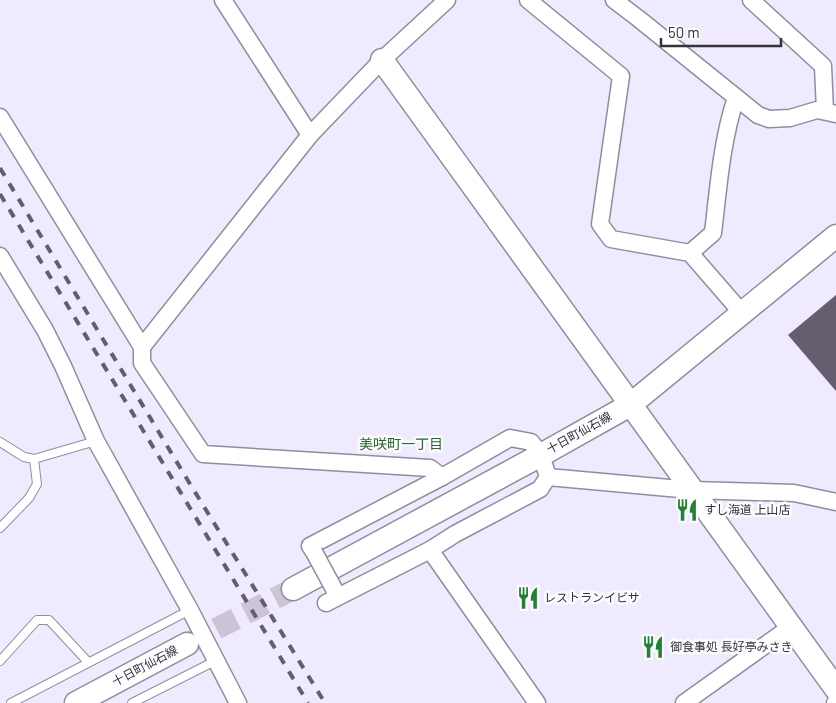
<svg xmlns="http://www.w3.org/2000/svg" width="836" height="703" font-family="Barlow,'Noto Sans JP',sans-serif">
<rect width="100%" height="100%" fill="#f0eafe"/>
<polygon fill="#645e6f" points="836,295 836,391 788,335"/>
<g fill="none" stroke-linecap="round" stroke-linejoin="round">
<polyline stroke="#cbc5d7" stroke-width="22" stroke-dasharray="22 11" stroke-linecap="butt" points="187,644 293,589"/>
<defs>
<g id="lane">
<polyline points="0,442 24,457 34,459 96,441"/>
<polyline points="0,528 29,498 37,484 34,459"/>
<polyline points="0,661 37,620 49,620 88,662"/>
<polyline points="11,703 190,610"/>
<polyline points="132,703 217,660"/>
</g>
<g id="street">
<polyline points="223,0 310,135"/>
<polyline points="528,0 621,76 600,224 611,239 690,253 742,313"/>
<polyline points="614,0 639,19 758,115 769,119 790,118 817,110 836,114"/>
<polyline points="751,0 823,66 825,111"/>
<polyline points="0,117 142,347 142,363 203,454 430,468 442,477"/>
<path d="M690,253L713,233C718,191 722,138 736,98"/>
<polyline points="0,256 45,330 63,366 96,441 190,610 238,703"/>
<polyline points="142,347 310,135 382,60 447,0"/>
<polyline points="548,477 691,490 794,493 836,502"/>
<polyline points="430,550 537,703"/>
<polyline points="314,552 310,546 442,477 510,438 531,442 541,455 548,477 540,489 455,534 430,550 326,603"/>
<polyline points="684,703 792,626"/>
<polyline points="835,703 836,702"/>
</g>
<g id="secondary">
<polyline points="382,60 836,689"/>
<polyline points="293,589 541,455 630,405 836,236"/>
<polyline points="76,703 187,644"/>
</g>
</defs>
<use href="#lane" stroke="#928c9e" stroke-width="10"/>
<use href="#street" stroke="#928c9e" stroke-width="19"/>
<use href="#secondary" stroke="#928c9e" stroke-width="25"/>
<use href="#lane" stroke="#fff" stroke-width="8"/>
<use href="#street" stroke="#fff" stroke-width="16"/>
<use href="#secondary" stroke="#fff" stroke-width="22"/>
<g stroke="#635f6a" stroke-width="4" stroke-dasharray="9 9" stroke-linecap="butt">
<polyline points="0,168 190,484 325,703"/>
<polyline points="0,194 308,703"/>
</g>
<defs>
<polyline id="street-bridge" points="314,552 334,589"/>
</defs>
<use href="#street-bridge" stroke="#928c9e" stroke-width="19" stroke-linecap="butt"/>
<use href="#street-bridge" stroke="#fff" stroke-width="16"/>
</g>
<defs>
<symbol id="restaurant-bare" viewBox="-9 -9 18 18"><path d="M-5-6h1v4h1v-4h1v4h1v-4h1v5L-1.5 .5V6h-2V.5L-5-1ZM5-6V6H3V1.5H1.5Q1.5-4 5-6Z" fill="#218234" stroke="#fcfbfe" stroke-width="2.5" paint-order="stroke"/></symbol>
</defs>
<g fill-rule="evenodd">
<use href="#restaurant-bare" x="671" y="494" width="32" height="32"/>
<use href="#restaurant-bare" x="512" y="582" width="32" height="32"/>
<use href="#restaurant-bare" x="637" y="631" width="32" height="32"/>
</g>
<g text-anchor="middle" stroke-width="5" stroke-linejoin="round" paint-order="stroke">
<g font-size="12" fill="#35323a" stroke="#fcfbfe">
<text transform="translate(579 433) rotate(-29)" y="4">十日町仙石線</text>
<text transform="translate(145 666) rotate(-28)" y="4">十日町仙石線</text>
</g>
<g font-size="12" fill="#35323a" stroke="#fcfbfe" text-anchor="start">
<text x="704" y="514">すし海道 上山店</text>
<text x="544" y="602">レストランイビサ</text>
<text x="670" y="651">御食事処 長好亭みさき</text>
</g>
<g font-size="14" fill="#2b6532" stroke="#fcfbfe">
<text x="401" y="449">美咲町一丁目</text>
</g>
</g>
<path d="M661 38v8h120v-8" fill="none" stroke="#35323a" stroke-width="2.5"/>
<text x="668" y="38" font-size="15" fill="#35323a" stroke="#fcfbfe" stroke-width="4" paint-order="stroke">50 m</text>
</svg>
